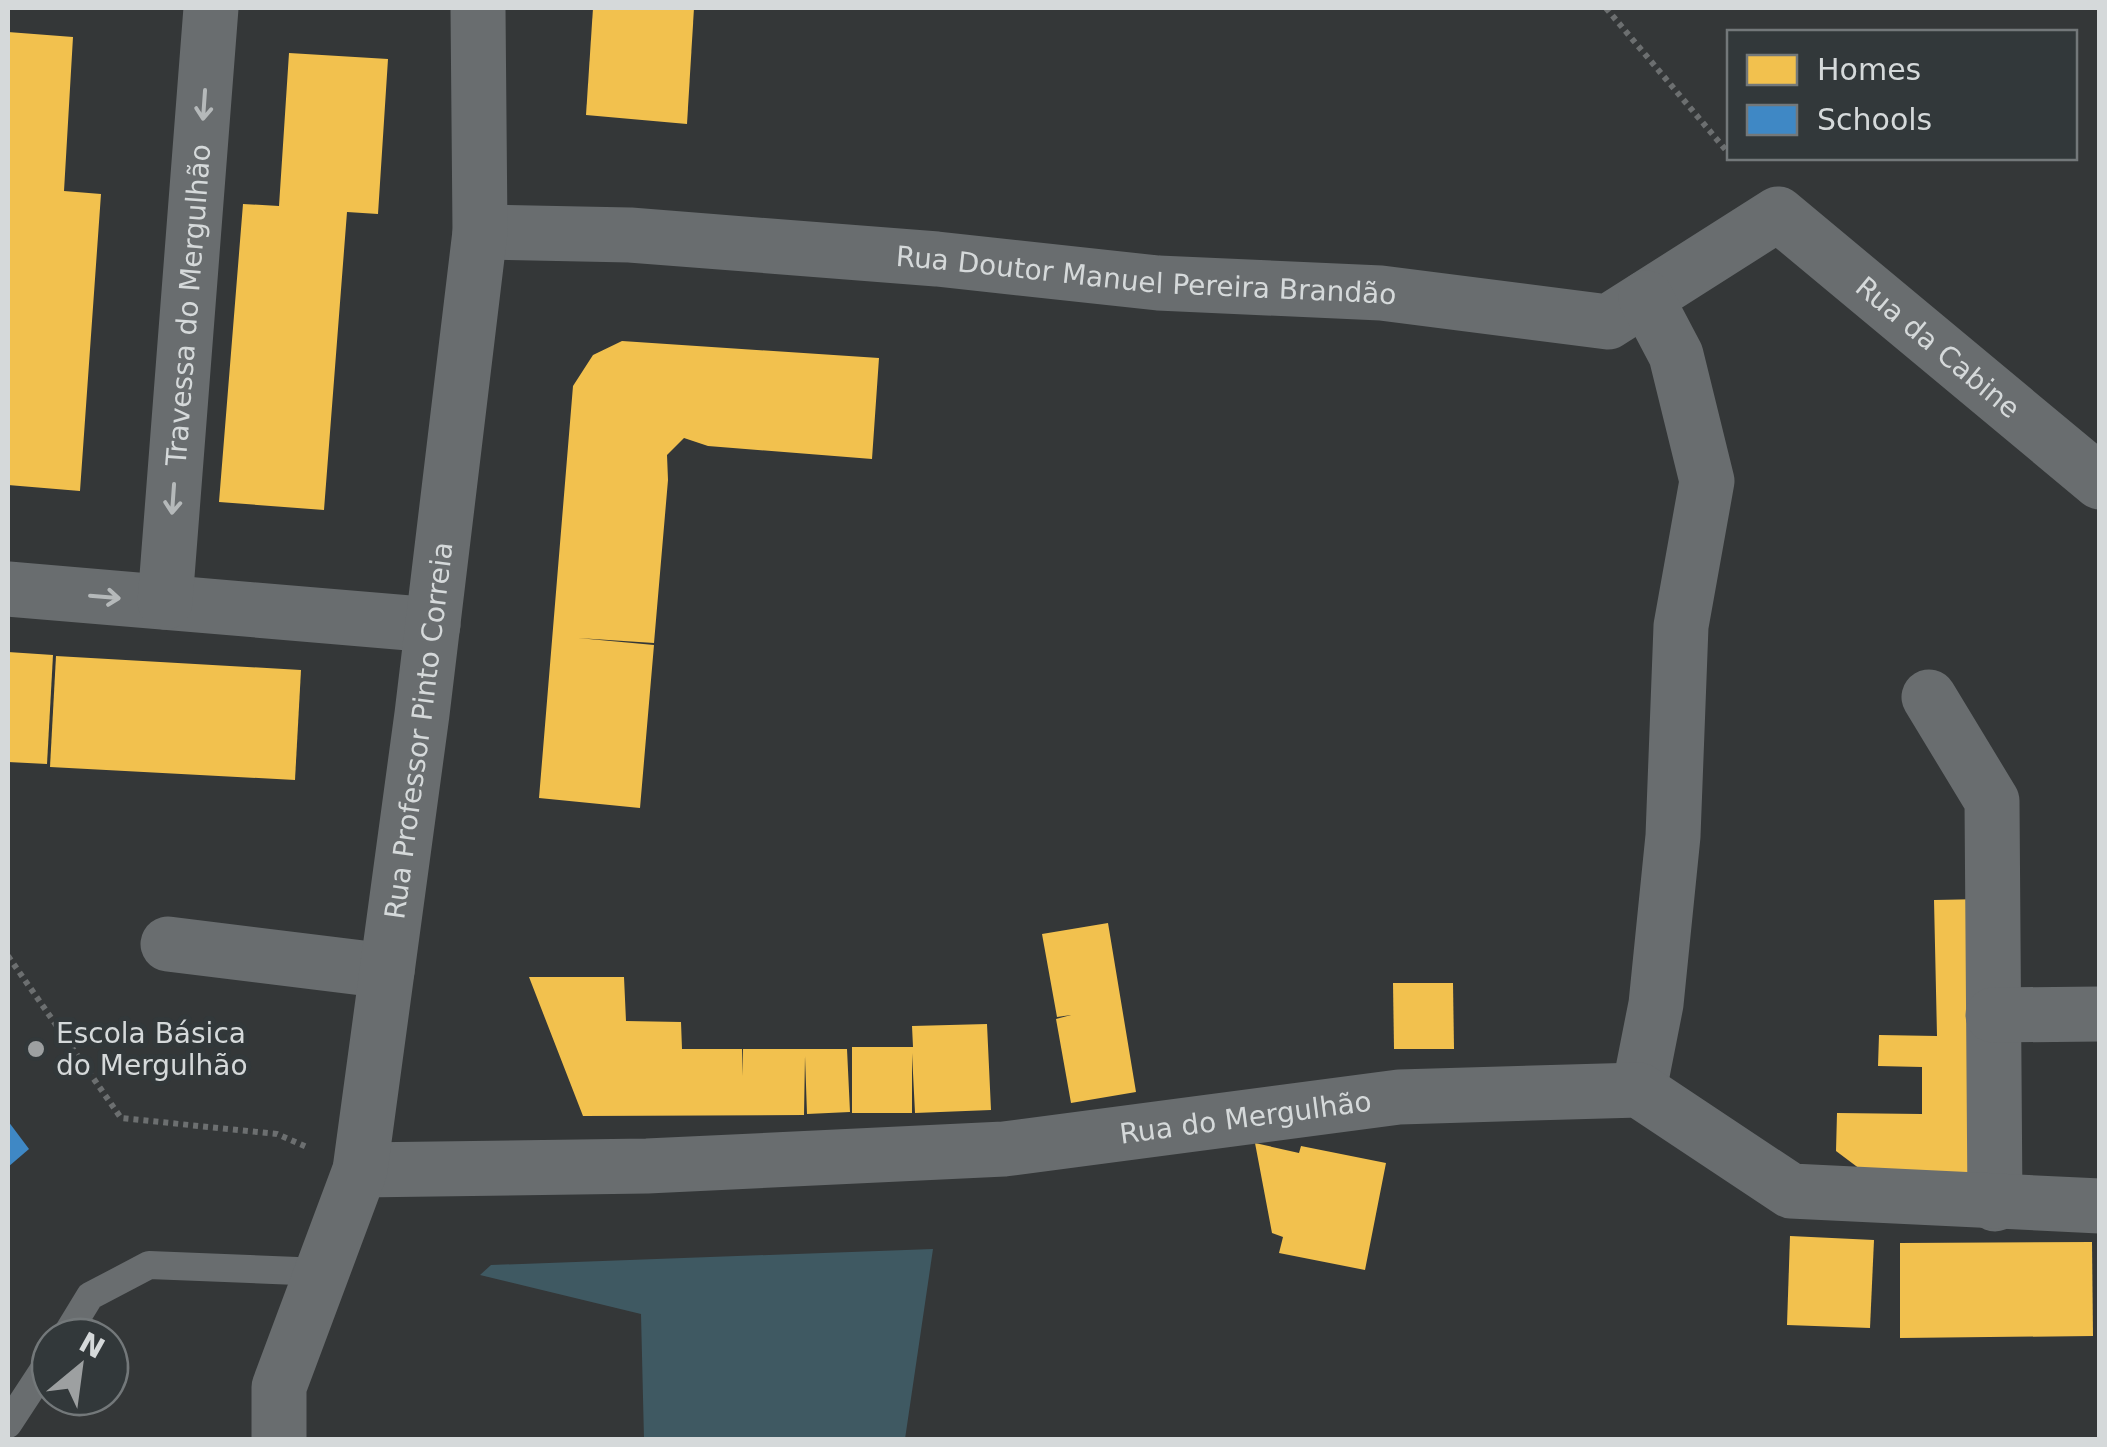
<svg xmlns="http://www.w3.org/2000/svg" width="2107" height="1447" font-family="'DejaVu Sans',sans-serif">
<rect width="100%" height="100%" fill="#343738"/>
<polygon fill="#3f5962" points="933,1249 905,1439 644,1439 641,1314 480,1275 491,1265"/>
<g fill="#f2c14e">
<polygon points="593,8 694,8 687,124 586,115"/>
<polygon points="8,32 73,37 64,191 101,194 80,491 8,485"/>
<polygon points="289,53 388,59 378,214 347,212 324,510 219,502 243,204 279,206"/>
<polygon points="622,341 879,358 872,459 708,446 684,438 667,455 668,480 654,643 578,638 654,645 640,808 539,798 573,386 593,355"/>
<polygon points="8,652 53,655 47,764 8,762"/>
<polygon points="56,656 301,670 295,780 50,767"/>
<polygon points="1984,899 1982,1179 1872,1178 1836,1151 1837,1113 1922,1114 1922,1067 1878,1066 1879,1035 1937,1036 1934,900"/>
<polygon points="1108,923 1136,1092 1071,1103 1056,1019 1071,1015 1057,1017 1042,934"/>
<polygon points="529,977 624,977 626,1021 681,1022 682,1049 742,1049 742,1076 743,1049 847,1049 850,1112 807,1114 805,1056 804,1115 583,1116"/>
<polygon points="1393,983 1453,983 1454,1049 1394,1049"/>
<polygon points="987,1024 991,1110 915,1113 912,1053 912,1113 852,1113 852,1047 913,1047 912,1026"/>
<polygon points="1255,1143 1299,1153 1301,1146 1386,1163 1365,1270 1279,1253 1283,1237 1272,1233"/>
<polygon points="1790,1236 1874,1240 1870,1328 1787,1325"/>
<polygon points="2092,1242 2093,1336 1900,1338 1900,1243"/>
</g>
<polygon fill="#3f88c5" points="8,1121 29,1149 8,1167"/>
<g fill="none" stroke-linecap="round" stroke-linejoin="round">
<g stroke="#6c6f70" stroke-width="6" stroke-dasharray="5 5" stroke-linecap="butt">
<polyline points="1606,8 1730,155"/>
<polyline points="8,956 121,1118 277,1134 309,1148"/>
</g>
<g stroke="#696d6f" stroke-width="28">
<polyline points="65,1337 90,1296 149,1265 322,1272"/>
<polyline points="8,1424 50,1360"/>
</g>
<g stroke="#696d6f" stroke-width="55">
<path id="s1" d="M480,232L630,235L937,259L1158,283L1381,293L1608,322L1778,214L2100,482"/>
<polyline points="8,589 433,625"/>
<path id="s2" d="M165,602L211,8"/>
<polyline points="1929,697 1992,801 1995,1204"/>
<polyline points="168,944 387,971"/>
<polyline points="1993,1015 2100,1014"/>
<polyline points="1639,1090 1656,1004 1673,836 1681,626 1707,481 1676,355 1646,298"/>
<path id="s3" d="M360,1170L647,1166L1004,1149L1399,1097L1639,1090L1791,1191L2100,1206"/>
<path id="s4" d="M279,1440V1387L360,1170L422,714L480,232L478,8"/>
</g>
</g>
<defs><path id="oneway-shaft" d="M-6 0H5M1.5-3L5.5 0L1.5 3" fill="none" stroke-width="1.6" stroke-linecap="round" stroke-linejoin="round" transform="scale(2.5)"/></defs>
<g stroke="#b5b9ba">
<use href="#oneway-shaft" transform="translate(204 105) rotate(94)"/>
<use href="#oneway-shaft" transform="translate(173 499) rotate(94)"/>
<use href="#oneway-shaft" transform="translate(105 597) rotate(5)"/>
</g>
<circle fill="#9da0a1" stroke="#32383a" stroke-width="4" cx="36" cy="1049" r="10"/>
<g text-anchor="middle" stroke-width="10" stroke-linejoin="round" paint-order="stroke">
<g font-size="28" fill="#d5d9da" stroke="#32383a">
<text dy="10" stroke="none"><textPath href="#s1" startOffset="668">Rua Doutor Manuel Pereira Brandão</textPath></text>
<text dy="10" stroke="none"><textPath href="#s2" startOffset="298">Travessa do Mergulhão</textPath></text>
<text dy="10" stroke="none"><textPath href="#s1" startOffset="1542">Rua da Cabine</textPath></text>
<text dy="10" stroke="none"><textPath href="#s4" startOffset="728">Rua Professor Pinto Correia</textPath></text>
<text dy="10" stroke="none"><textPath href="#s3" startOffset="888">Rua do Mergulhão</textPath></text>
</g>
<g font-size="28" fill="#d5d9da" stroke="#32383a" text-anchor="start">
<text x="56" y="1043">Escola Básica<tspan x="56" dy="32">do Mergulhão</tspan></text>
</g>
</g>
<rect width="2107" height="1447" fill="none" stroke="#d5d9da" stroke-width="20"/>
<rect x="1727" y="30" width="350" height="130" fill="#32383a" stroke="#73787a" stroke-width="2.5"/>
<rect x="1747" y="55" width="50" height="30" fill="#f2c14e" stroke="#73787a" stroke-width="2.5"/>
<text x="1817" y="80" font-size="30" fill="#d5d9da">Homes</text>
<rect x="1747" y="105" width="50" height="30" fill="#3f88c5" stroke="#73787a" stroke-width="2.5"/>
<text x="1817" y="130" font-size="30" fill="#d5d9da">Schools</text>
<g transform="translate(80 1367) rotate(29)"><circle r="48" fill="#32383a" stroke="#73787a" stroke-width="2.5"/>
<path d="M0-8L18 38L0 25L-18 38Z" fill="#9da0a1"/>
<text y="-15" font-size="28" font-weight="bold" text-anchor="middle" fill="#d5d9da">N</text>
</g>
</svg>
